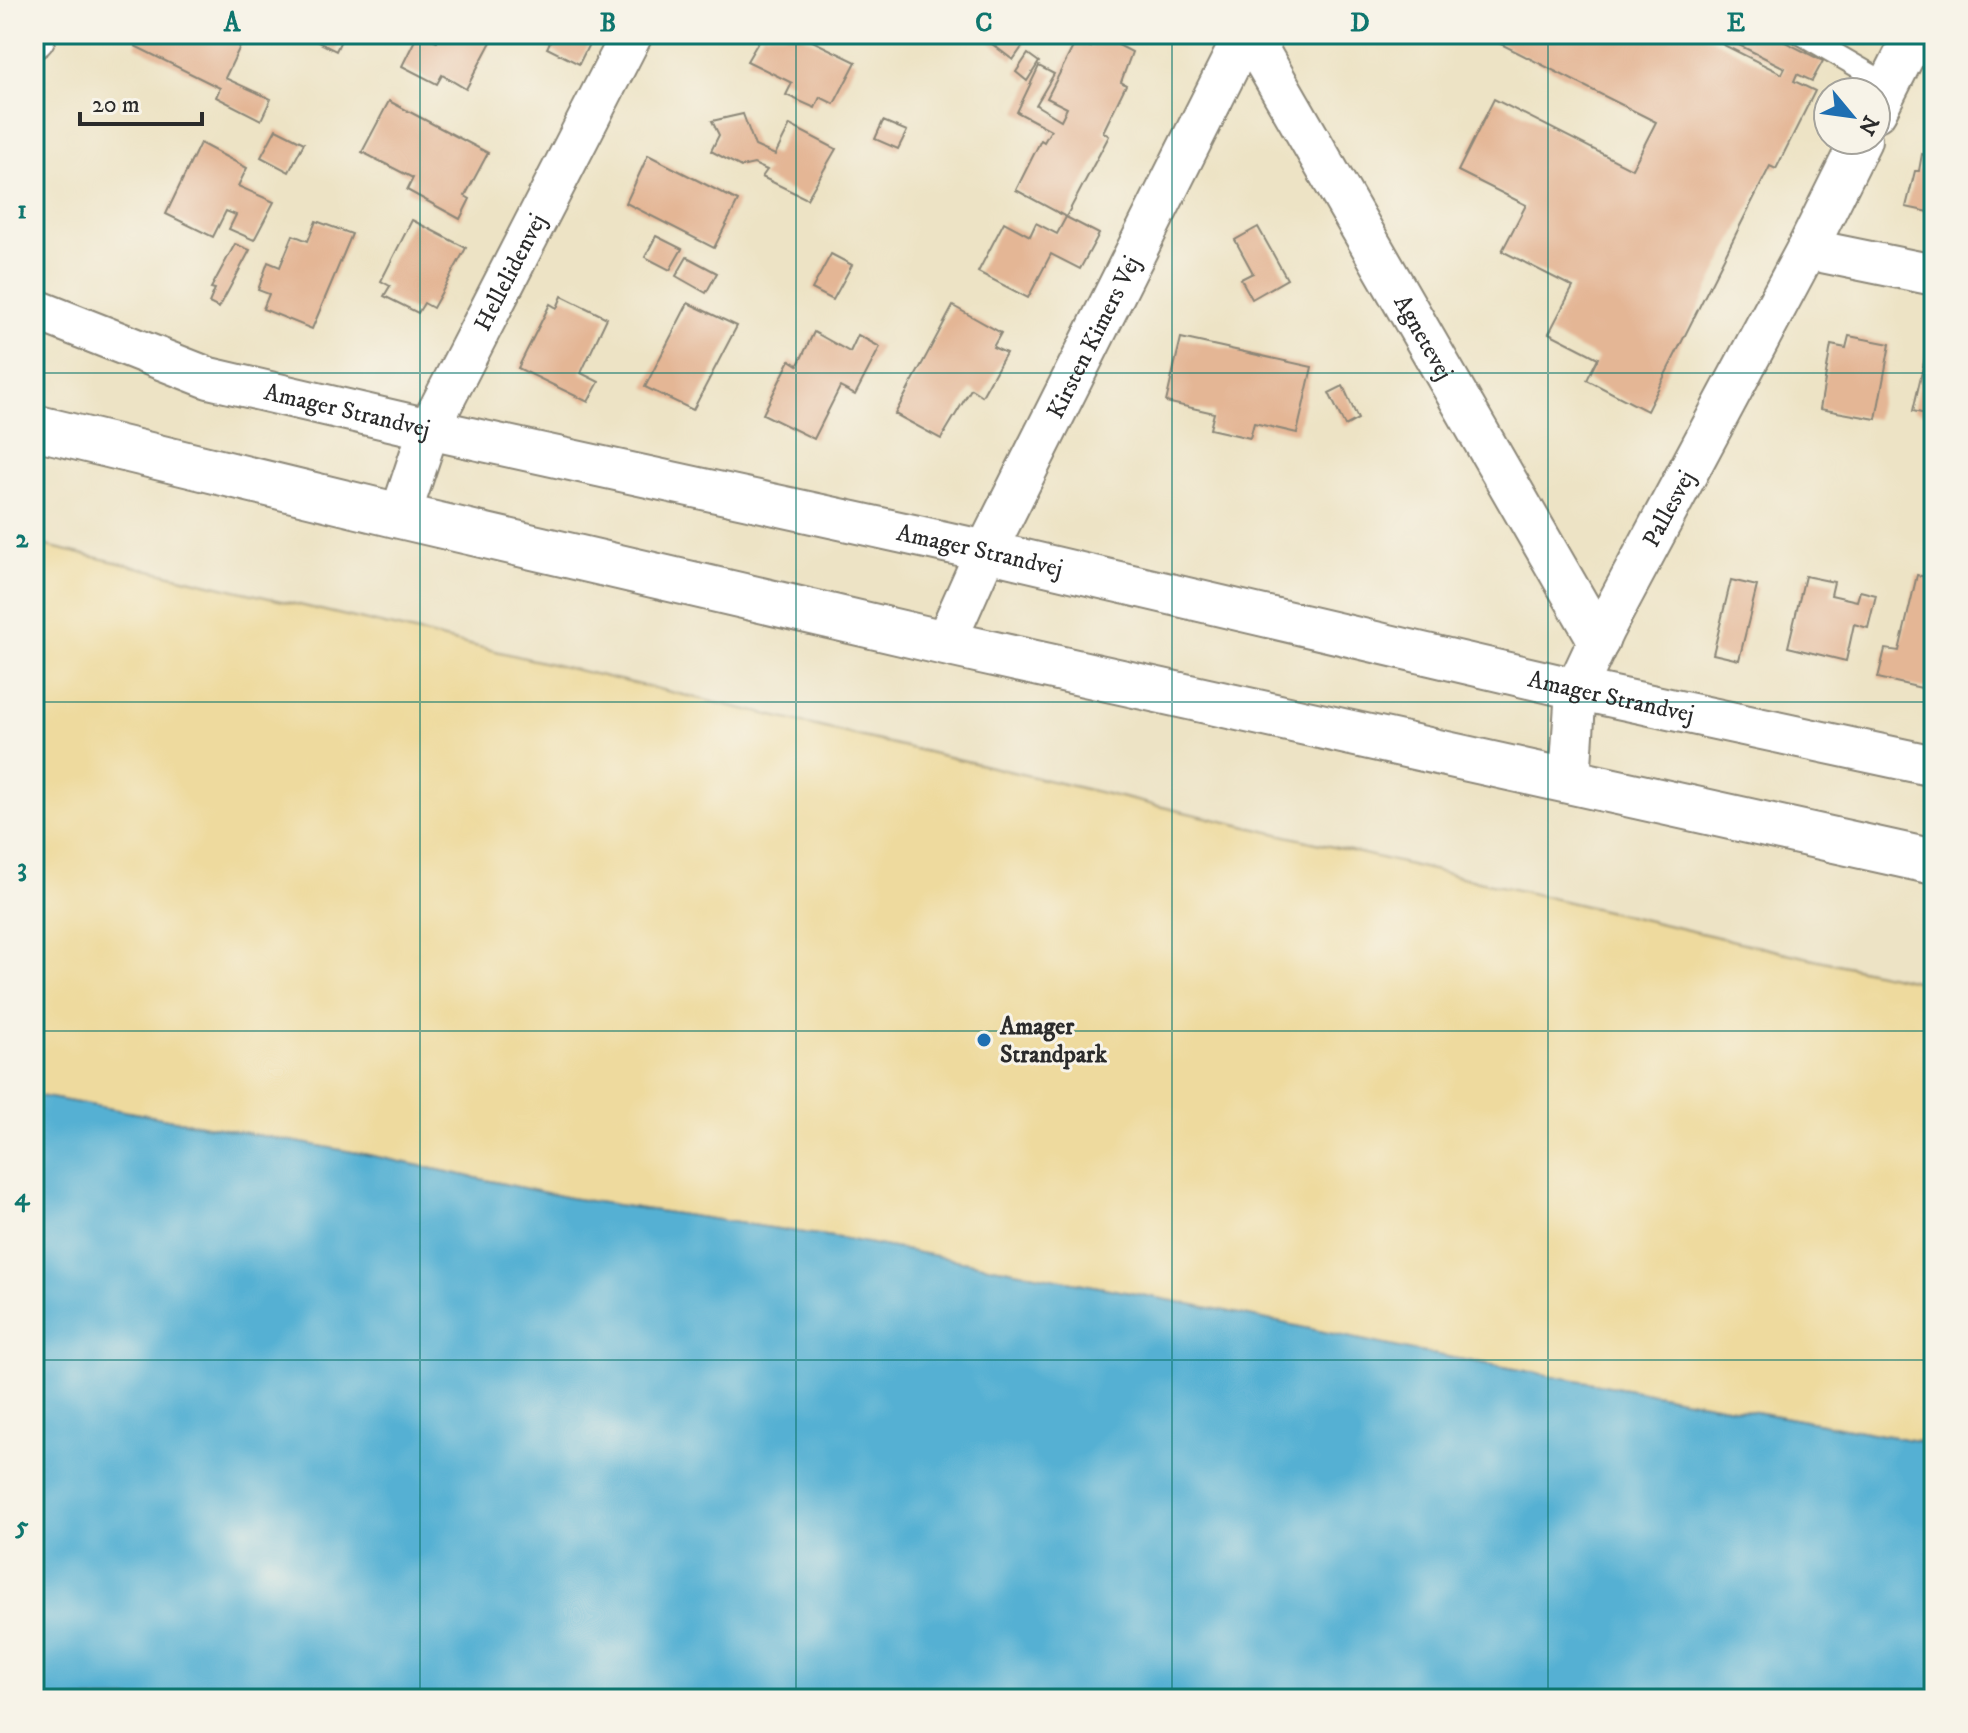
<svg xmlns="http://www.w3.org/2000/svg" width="1968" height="1733" font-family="'IM FELL DW Pica',serif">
<rect width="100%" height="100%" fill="#f7f3e8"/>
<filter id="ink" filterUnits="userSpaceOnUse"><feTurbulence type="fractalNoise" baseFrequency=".0125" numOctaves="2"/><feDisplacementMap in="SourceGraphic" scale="16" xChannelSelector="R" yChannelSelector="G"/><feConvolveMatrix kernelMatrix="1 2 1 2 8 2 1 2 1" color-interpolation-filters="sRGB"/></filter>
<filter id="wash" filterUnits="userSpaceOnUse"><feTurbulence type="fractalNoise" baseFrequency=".006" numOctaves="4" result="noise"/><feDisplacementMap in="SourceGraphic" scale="32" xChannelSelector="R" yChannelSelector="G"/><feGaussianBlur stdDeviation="1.8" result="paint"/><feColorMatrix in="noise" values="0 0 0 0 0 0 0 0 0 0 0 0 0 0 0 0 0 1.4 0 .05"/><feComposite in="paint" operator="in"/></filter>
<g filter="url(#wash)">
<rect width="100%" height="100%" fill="#ede3c5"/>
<polygon fill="#eeda9e" stroke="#8c8264" stroke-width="2" points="34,543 1782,952 1934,985 1934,1444 1409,1350 1221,1310 846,1239 570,1198 364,1154 34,1095"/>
<polygon fill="#55b0d3" stroke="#406e7f" stroke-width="2" points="34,1095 364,1154 570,1198 846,1239 1221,1310 1409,1350 1934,1444 1934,1699 34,1699"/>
<g id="blocks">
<g fill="#e4b695">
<polygon points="141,34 246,34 225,78 271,99 261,120 216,97 220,88 135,46"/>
<polygon points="302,34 344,34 336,51"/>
<polygon points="418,34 437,41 441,34 478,34 492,40 466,89 442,75 437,84 402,66"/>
<polygon points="554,34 570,34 589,44 579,64 547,48"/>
<polygon points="763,34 798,34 856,62 834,104 820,97 815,108 786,95 792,83 747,61"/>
<polygon points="979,34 1031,34 1013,60"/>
<polygon points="1481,34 1702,34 1782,74 1785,68 1717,34 1769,34 1823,61 1812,81 1797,74 1794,81 1815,91 1776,169 1770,166 1647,411 1587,380 1598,358 1549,333 1573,287 1502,251 1526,205 1458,171 1494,99 1632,169 1656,122"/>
<polygon points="1099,35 1132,52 1121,82 1126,85 1103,132 1109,136 1066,217 1016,190 1041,140 1044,142 1051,130 1017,112 1039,66 1054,74 1036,105 1061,120 1067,108 1047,98 1076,41 1091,47"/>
<polygon points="1028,54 1039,62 1027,81 1016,72"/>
<polygon points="389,101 488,153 465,196 470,199 460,219 407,190 413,178 362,152"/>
<polygon points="743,114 755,146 775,155 790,125 836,149 807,199 762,177 767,170 754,164 741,167 711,151 719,135 712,121"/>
<polygon points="883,121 907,131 898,149 875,139"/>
<polygon points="276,129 304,143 289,172 261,157"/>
<polygon points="200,143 247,168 238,186 274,202 254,240 229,229 236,215 226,211 213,237 166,214"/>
<polygon points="1922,154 1934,157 1934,213 1906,207 1915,171 1919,171"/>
<polygon points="648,155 738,201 714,248 626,203"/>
<polygon points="1066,217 1099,234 1080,269 1051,254 1028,298 978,272 1004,222 1030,236 1036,223 1057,234"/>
<polygon points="412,220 466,248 433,308 424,303 418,313 384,296 390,286 381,281"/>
<polygon points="316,221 352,234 312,329 263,309 269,294 258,290 268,262 280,267 293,235 308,241"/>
<polygon points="1258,227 1287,279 1252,299 1241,279 1253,273 1235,240"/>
<polygon points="656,236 682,249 670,270 645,257"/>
<polygon points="235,244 250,250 219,308 209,303 215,289 211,288"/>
<polygon points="831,254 852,265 833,300 812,289"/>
<polygon points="687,257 717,273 706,293 676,276"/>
<polygon points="562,296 607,318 581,373 599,382 588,402 518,368 550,304 557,308"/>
<polygon points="688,303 737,326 693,410 645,387"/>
<polygon points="953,306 1001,333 993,347 1006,353 982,396 971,389 941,439 895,414"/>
<polygon points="814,332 850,352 858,335 880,347 855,395 840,387 814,439 763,414 790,360 798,365"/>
<polygon points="1849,336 1890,344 1876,419 1820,409 1831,345 1846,348"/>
<polygon points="1181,338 1312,367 1297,433 1254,423 1250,438 1210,429 1214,413 1166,402"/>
<polygon points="1928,345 1934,346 1934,416 1913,411"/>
<polygon points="1343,386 1358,419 1345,426 1329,393"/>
<polygon points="1917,575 1934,579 1934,675 1930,690 1878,678 1885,649 1899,651"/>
<polygon points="1805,576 1834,582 1831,595 1857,601 1860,591 1876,595 1868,628 1854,624 1846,661 1788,647"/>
<polygon points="1731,580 1757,586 1739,660 1713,654"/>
</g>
</g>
</g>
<g filter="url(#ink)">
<use href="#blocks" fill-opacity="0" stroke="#8c8778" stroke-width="2"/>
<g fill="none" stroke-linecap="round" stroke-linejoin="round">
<defs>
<polyline id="service" points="1801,34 1889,85"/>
<g id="minor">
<path id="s1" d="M1249,34L1599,641"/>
<polyline points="34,38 36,34"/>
<polyline points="1876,111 1915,34"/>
<polyline points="1807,249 1934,275"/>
<path id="s2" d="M34,309L209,378L429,429L986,551L1576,689L1934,766"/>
<path id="s3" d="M400,516L429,429L632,34"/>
<path id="s4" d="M945,643L986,551L1245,34"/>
<path id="s5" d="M1570,780L1576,689L1604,629L1807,249L1861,140"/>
</g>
<polyline id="tertiary" points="34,427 400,516 945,643 1934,862"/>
</defs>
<use href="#service" stroke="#8c8778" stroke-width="24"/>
<use href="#minor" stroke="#8c8778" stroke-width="44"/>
<use href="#tertiary" stroke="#8c8778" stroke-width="48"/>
<use href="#service" stroke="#fff" stroke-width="20"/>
<use href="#minor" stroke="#fff" stroke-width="40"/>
<use href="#tertiary" stroke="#fff" stroke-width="44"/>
</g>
</g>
<path fill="none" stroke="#0f766e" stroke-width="2" stroke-opacity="0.55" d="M420,34V1699M796,34V1699M1172,34V1699M1548,34V1699M34,373H1934M34,702H1934M34,1031H1934M34,1360H1934"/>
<circle fill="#1f6fb2" stroke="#f7f3e8" stroke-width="3" cx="984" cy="1040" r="8"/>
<g text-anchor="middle" stroke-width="6" stroke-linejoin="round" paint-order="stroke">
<g font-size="24" fill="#2b2b2b" stroke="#f7f3e8">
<text dy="8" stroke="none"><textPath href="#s3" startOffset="268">Hellelidenvej</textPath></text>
<text dy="8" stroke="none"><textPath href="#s4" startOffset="340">Kirsten Kimers Vej</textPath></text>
<text dy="8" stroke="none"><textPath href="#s1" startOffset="350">Agnetevej</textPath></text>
<text dy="8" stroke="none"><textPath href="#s2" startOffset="330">Amager Strandvej</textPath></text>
<text dy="8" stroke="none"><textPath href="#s5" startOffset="294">Pallesvej</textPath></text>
<text dy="8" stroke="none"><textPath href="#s2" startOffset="978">Amager Strandvej</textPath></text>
<text dy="8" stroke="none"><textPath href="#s2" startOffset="1626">Amager Strandvej</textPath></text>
</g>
<g font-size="24" font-weight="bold" fill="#2b2b2b" stroke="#f7f3e8" text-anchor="start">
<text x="1000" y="1034">Amager<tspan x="1000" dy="28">Strandpark</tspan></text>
</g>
</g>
<rect width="1968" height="1733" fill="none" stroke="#f7f3e8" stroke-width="88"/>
<g transform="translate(1852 116) rotate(119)"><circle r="38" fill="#f7f3e8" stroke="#a5a39c" stroke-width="2"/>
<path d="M0-6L14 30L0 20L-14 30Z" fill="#1f6fb2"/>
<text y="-12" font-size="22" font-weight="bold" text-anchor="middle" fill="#2b2b2b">N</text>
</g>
<path d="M80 112v12h122v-12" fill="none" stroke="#2b2b2b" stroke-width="4"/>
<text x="92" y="112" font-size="24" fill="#2b2b2b" stroke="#f7f3e8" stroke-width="6" paint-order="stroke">20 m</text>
<rect x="44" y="44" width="1880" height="1645" fill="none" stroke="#0f766e" stroke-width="3"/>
<g font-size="26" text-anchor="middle" font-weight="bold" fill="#0f766e">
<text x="232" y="31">A</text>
<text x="608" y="31">B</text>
<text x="984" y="31">C</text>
<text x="1360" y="31">D</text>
<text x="1736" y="31">E</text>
<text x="22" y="218">1</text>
<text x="22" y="547">2</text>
<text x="22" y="876">3</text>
<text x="22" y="1205">4</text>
<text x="22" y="1534">5</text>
</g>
</svg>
